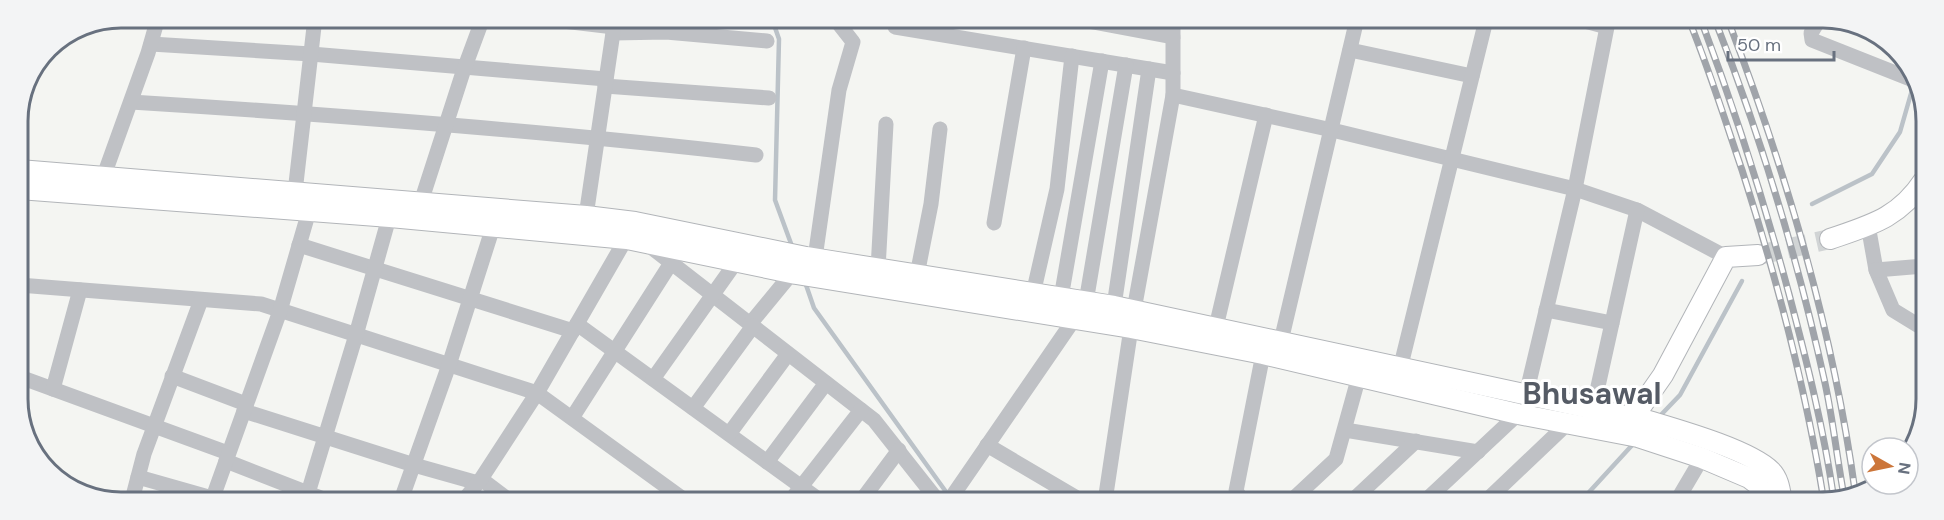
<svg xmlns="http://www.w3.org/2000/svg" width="1944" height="520" font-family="'DM Sans',sans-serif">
<rect width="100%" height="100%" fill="#f4f5f2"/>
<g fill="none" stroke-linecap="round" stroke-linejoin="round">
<g stroke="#bbc2c8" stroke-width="4.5">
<polyline points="772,19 779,39 775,200 793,249"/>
<polyline points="1812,204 1872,174 1900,132 1914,83"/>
<polyline points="805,282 814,308 949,496"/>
<polyline points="1657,419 1680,395 1742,281"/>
<polyline points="1580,502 1635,442"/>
</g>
<polyline stroke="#d1d4d5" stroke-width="20" stroke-dasharray="20 10" stroke-linecap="butt" points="1758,255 1830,239"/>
<defs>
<g id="major">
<path d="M19,170L586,216L635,222L806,257L1114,306L1649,421C1679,430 1750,450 1771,471C1779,479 1780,491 1782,502"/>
<polyline points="19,189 390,217 627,239 796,274 1131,328 1263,354 1518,414 1638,437 1702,458 1749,478 1757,484 1762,492 1765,502"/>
<path d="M1830,239C1871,225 1899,218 1924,180"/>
<polyline points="1633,418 1663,375 1726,257 1758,255"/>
</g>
</defs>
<use href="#major" stroke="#b2b5b9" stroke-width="22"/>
<g stroke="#bfc1c5" stroke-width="15">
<polyline points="546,19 614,27"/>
<polyline points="1077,19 1173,37"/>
<polyline points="1819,20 1811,33 1812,40 1913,80"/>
<polyline points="895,27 1173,73"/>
<polyline points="613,33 666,32 767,41"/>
<polyline points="151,44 311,54 606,79"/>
<polyline points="1350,50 1472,76"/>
<polyline points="605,86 769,98"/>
<polyline points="1173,95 1332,130 1575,189 1637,210 1726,257"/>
<path d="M131,102C339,115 548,131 756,155"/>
<polyline points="103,178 148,53 158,18"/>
<polyline points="295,192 315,18"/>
<polyline points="421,202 463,72 483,18"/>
<polyline points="586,216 615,19"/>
<polyline points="994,223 1024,48"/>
<polyline points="1868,225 1876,270 1893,310 1924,329"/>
<polyline points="647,244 874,420 938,501"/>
<polyline points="299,245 573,331"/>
<polyline points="815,258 839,90 853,42 835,19"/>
<polyline points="878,269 886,124"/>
<polyline points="1876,270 1924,266"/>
<polyline points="917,275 931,204 940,129"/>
<polyline points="19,285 261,304 537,393 686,501"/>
<polyline points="1033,294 1057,189 1072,56"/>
<polyline points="1061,298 1102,61"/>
<polyline points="1114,306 1149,69"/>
<polyline points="1134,310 1173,95 1173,19"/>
<polyline points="1546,310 1612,323"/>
<polyline points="577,324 821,501"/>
<polyline points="750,324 792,273"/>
<polyline points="1216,327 1266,115"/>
<polyline points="1281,341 1357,19"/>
<polyline points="1400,369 1486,20"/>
<polyline points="172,376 246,404"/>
<polyline points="20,377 228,453"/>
<polyline points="653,379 736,262"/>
<polyline points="53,389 80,290"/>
<polyline points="693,408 753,326"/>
<polyline points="1593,409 1637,210"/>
<polyline points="244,411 414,465 478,483"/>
<polyline points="572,418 671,263"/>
<polyline points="1345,430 1478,452"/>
<polyline points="729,434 788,354"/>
<polyline points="987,445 1082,501"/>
<polyline points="226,461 308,493 305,500"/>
<polyline points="767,462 826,383"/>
<polyline points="138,477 212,498"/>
<polyline points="481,479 509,500"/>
<polyline points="132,500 144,454 201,300"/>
<polyline points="212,500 280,311 309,211"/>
<polyline points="326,500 308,493 356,335 392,207"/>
<polyline points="401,500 449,365 493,227"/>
<polyline points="464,500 481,479 537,393 631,230"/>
<polyline points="790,501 861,410"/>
<polyline points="861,501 899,450"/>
<polyline points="949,501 1086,302 1126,65"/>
<polyline points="1105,501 1131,328"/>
<polyline points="1260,501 1241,498 1236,491 1263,354"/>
<polyline points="1291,501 1336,459 1359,376"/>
<polyline points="1352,501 1416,441"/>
<polyline points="1425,501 1518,414 1526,395 1575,189 1607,27 1581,20"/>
<polyline points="1486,501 1568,423"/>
<polyline points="1676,502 1702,458"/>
</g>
<use href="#major" stroke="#fff" stroke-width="20"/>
<defs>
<g id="rail">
<path d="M1689,20C1709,69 1725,120 1742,170C1777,279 1806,389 1824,502"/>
<path d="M1701,20C1735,110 1764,201 1789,294C1807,362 1824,430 1834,500"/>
<path d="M1715,20C1761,137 1798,260 1825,383C1833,420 1837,458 1844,496"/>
<path d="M1728,20C1786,171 1833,330 1855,491"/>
</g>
</defs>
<use href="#rail" stroke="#a0a4aa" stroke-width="7"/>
<use href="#rail" stroke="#fff" stroke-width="4.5" stroke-dasharray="14" stroke-linecap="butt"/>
</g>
<g text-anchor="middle" stroke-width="6" stroke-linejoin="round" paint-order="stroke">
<g font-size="30" font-weight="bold" fill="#555b65" stroke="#fff">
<text x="1592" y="404">Bhusawal</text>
</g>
</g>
<path d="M0 0H1944V520H0ZM121 28H1823A93 93 0 0 1 1916 121V399A93 93 0 0 1 1823 492H121A93 93 0 0 1 28 399V121A93 93 0 0 1 121 28Z" fill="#f3f4f5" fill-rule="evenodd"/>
<path fill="none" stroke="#68717f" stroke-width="3" d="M121 28H1823A93 93 0 0 1 1916 121V399A93 93 0 0 1 1823 492H121A93 93 0 0 1 28 399V121A93 93 0 0 1 121 28Z"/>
<g transform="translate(1890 466) rotate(99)"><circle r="28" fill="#ffffff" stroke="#c3c6cc" stroke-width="1.5"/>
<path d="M0-4.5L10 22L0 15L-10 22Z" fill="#cc763a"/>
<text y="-9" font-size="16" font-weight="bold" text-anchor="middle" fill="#68717f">N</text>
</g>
<path d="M1728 51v9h106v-9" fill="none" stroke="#68717f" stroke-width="3"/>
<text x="1737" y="51" font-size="18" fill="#68717f" stroke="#ffffff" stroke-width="4.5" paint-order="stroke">50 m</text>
</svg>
